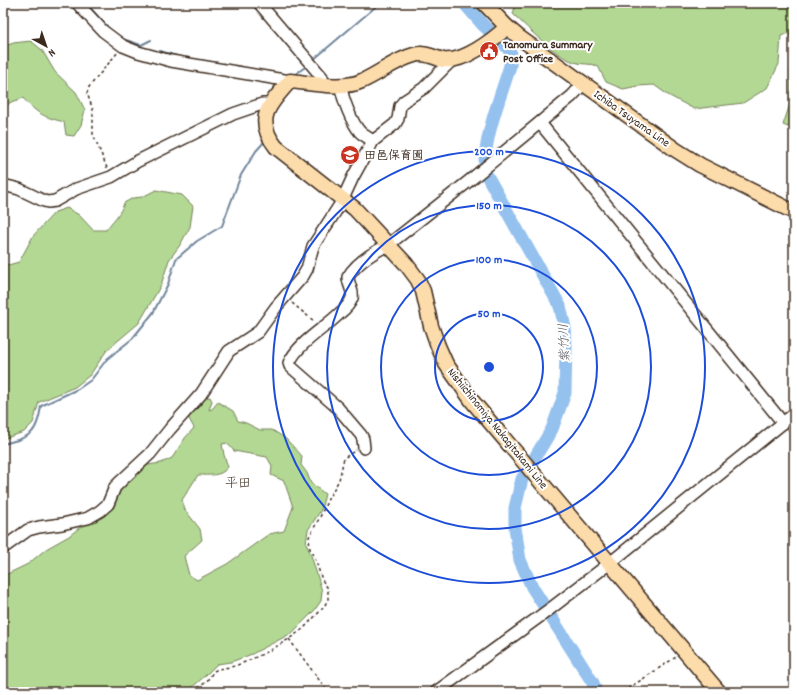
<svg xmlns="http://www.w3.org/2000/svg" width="797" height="695" font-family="Dekko,'Klee One',sans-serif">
<rect width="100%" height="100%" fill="#fff"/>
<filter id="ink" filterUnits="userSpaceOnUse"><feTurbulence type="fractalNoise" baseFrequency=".025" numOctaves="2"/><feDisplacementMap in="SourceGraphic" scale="8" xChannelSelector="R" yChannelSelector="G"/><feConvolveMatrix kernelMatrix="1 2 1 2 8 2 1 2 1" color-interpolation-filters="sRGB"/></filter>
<g filter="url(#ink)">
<g fill="#b2d894" stroke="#768159" fill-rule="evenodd">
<path d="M516,3H794V53L789,33L781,36L779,64L767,88L743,103L694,109L668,95L654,85L638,86L623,89L606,82L598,66C591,63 582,65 574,62C554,55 529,29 513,14Z"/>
<path d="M31,41L42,50L55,72L76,92L85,110L81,125L74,136L66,135L64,122C44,117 37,114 23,98L9,103L3,113V47L13,43Z"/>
<polygon points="794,62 794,125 788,127 783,125 790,104 791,71"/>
<path d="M156,190L182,195L193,206L190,227L180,245L169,260L161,285L139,323L107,350L90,375L75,387L39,402L33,423L24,432L3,439V260L8,265L19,262L33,236L55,212L67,208L79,215L93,230H106C113,220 120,215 124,203L133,198L142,197Z"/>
<path d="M210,397L212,401L209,410L212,409L218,402L233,411L238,421L246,423L260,430H272L285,438L302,456L301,465L307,473L311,483L325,494L321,510L308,530L306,543L311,555L322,591L321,601L314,611L292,633L252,654L231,662L217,664L207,674L187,692H3V576L28,564L46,549L69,536L84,524L119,489L148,465L161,463L172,458L185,438L194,428L187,415L202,398ZM227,443L234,451L267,457L272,466L271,475L284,481L293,507L284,531L269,534L227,564L197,580L189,575L184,556L202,540L200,529L185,510L182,500L198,475C209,475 221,477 228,467L224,455L222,444Z"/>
</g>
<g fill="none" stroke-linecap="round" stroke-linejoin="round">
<g stroke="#71859b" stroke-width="2">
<polyline points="86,3 111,31"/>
<polyline points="118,36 123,39 141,45 151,40"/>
<polyline points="160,51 177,56"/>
<polyline points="313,60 380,3"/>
<polyline points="294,75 308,65"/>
<path d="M3,444C30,437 37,435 41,406L78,389L91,380L107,359L132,339L153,313L168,284L176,259L197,241L222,226L241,175L256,151L265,141"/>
</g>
<path stroke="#95c1ef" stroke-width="13" d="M464,3L483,25L508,48L511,54L510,66C500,99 483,138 485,172L560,306L565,328L566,346L565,393L552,429L522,479L515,508V528L520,560L532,587L593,683L596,692"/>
<defs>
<g id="minor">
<polyline points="77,3 103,31 123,46 138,52 171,61 290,81"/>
<polyline points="259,3 322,77 323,84"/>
<path d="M341,86C342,98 352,123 360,132C364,136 369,138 373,141"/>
<polyline points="540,123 783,423"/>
<polyline points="3,185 19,189 44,201 48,202 55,201 76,189 111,177 138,161 233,114 262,104 270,104"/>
<path d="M364,448L363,439L361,435L338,408L290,366L289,363C299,342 324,329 340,313C345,309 350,304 352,298C354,291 348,285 348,277C356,263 374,252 388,245L469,181L572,96L583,84"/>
<polyline points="3,548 28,530 39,527 62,524 88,518 100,511 108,504 115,487 121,481 150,454 170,429 201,394 229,351 258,332 276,307 303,276 307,269 313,246 341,203 353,177 373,141 395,124 398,119 400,106 404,101 424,88 452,60"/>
<polyline points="436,692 550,609 610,563 794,414"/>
</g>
<g id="major">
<polyline points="484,3 507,27 520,38 676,150 700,165 794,212"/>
<path d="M507,27C493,40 463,63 443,60C433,57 425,52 414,55C395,60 380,73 362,81C343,90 311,83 290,81C271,103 253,118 276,147L355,209L406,264L418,280L423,291L431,326L438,346L446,364L473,402L719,692"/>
</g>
</defs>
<use href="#minor" stroke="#3b2a1e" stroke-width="14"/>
<use href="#major" stroke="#3b2a1e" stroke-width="17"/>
<g stroke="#3b2a1e" stroke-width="1.5" stroke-dasharray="3 3" stroke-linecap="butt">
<polyline points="107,168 93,134 93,110 87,93 89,87 118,52"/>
<polyline points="292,303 315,322"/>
<polyline points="788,429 794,436"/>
<polyline points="289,639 328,692"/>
<polyline points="193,692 206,682 214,671 218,669 235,666 245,662 267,652 289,639 303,629 324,607 328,599 328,591 327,587 322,580 314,555 310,549 309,537 320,517 328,499 339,480 344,458 356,450"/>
<polyline points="623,692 676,657"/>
</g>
<use href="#minor" stroke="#fff" stroke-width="11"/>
<use href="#major" stroke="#fddcac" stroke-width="14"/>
</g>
</g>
<g fill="none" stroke="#1d4ed8" stroke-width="2">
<circle cx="489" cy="367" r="54"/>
<circle cx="489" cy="367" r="108"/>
<circle cx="489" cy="367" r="162"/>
<circle cx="489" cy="367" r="216"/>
</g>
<defs>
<symbol id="civic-disc" viewBox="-11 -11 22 22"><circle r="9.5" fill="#c8321e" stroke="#fff"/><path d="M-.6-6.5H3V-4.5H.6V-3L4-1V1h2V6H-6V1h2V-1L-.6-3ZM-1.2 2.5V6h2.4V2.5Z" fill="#fff"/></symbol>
<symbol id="school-disc" viewBox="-11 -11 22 22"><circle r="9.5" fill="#c8321e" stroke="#fff"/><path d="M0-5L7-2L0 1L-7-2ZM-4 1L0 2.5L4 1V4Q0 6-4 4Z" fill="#fff"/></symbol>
</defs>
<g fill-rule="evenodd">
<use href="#civic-disc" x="478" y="40" width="22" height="22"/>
<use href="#school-disc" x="339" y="144" width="22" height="22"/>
</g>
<g text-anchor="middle" stroke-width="4" stroke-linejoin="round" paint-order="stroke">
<g font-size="12" font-weight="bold" fill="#3b2a1e" stroke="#fff" text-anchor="start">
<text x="503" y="48">Tanomura Summary<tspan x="503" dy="14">Post Office</tspan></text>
<text x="364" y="159">田邑保育園</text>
</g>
<g font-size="12" fill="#3b2a1e" stroke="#fff">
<text transform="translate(632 118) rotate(35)" y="4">Ichiba Tsuyama Line</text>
<text transform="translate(498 428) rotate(51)" y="4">Nishiichinomiya Nakagitakami Line</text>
</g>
<g font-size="13" font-style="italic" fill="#56575d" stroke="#fff">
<text transform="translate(563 343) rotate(-93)" y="5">紫竹川</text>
</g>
<g font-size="13" fill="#3b2a1e" stroke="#fff">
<text x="238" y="487">平田</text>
</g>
</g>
<circle cx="489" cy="367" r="6" fill="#1d4ed8" stroke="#fff" stroke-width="2"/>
<g font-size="12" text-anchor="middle" font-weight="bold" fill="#1d4ed8" stroke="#fff" stroke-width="4" stroke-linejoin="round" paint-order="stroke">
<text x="489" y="155">200 m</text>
<text x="489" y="209">150 m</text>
<text x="489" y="263">100 m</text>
<text x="489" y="317">50 m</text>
</g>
<rect width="797" height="695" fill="none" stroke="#fff" stroke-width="16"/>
<rect x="8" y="8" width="781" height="679" fill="none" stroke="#3b2a1e" stroke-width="1.5" filter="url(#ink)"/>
<g transform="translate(46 46) rotate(140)" stroke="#ffffff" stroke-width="3" paint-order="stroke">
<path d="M0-3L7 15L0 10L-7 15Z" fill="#3b2a1e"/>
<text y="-6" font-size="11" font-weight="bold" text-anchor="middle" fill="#3b2a1e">N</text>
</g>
</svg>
